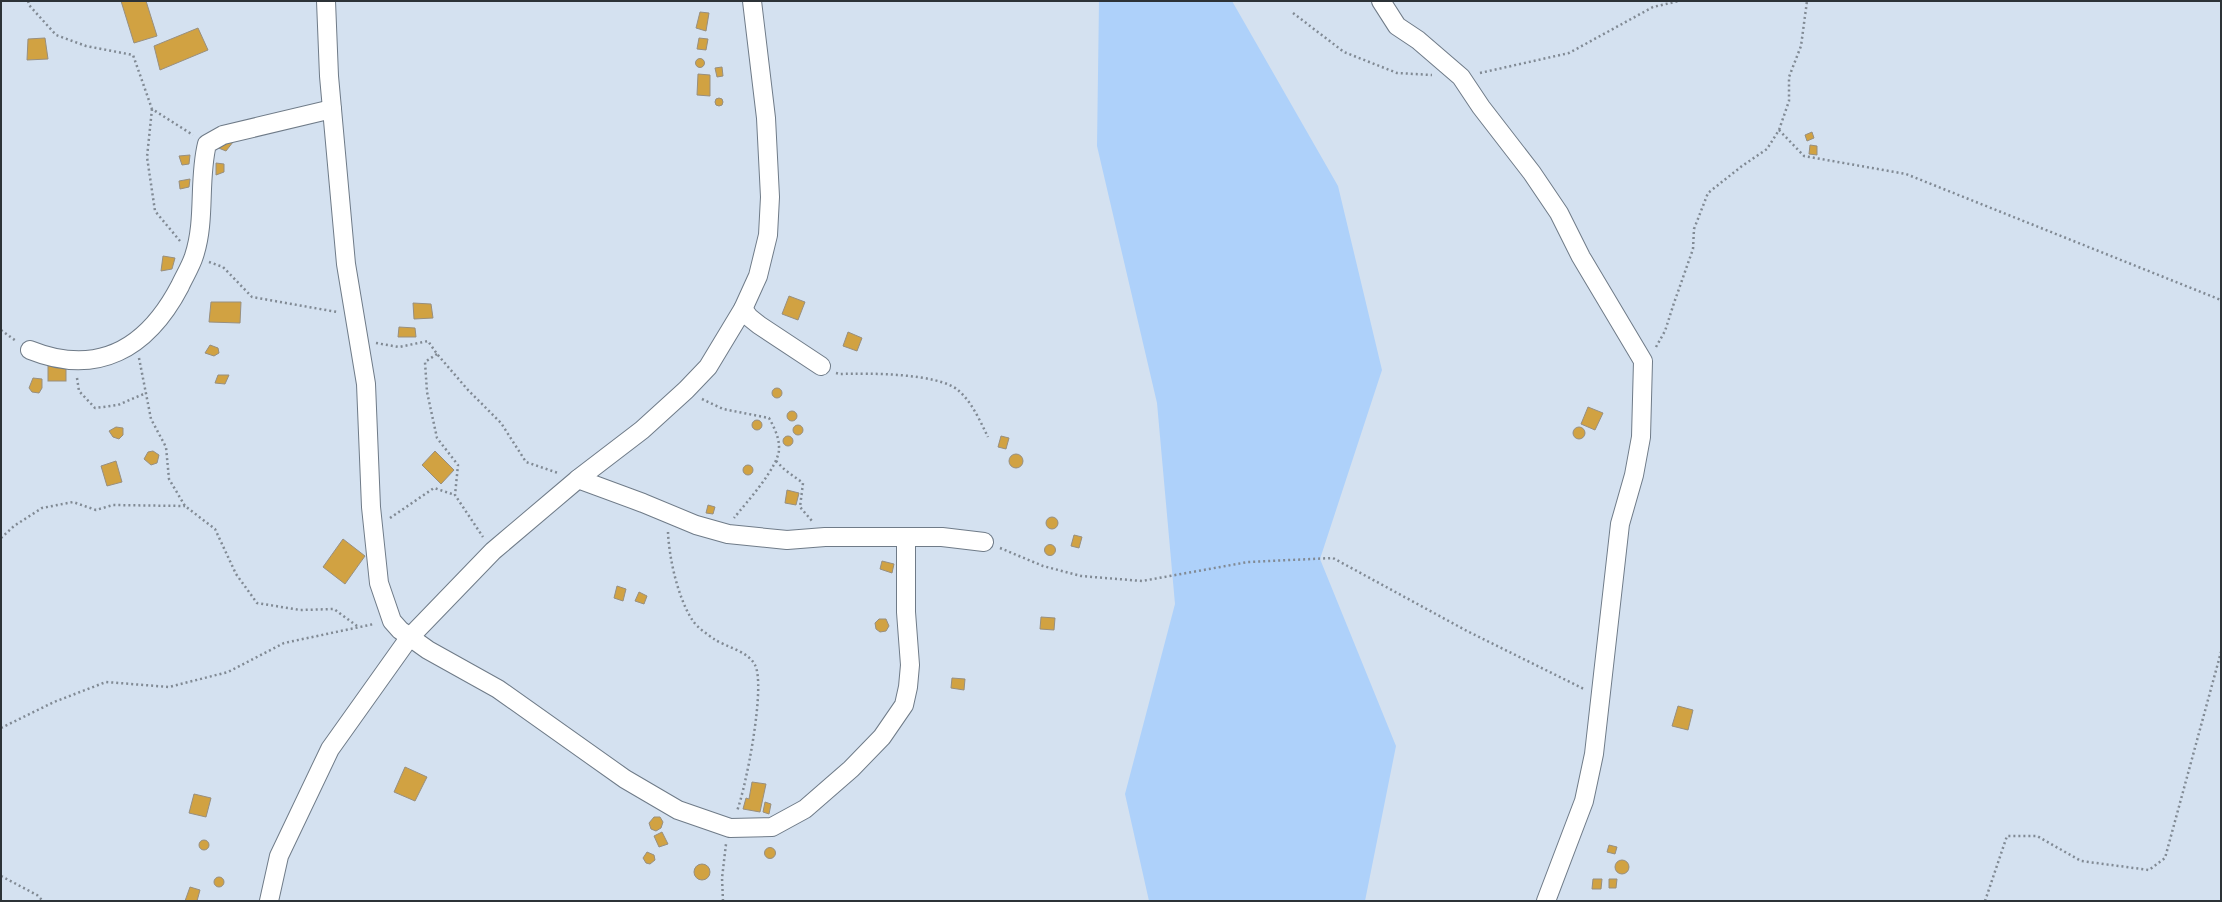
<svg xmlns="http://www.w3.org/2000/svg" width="2222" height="902" font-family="'Work Sans',sans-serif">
<rect width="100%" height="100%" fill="#d4e1f0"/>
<polygon fill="#aed1fa" points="1099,1 1232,1 1338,186 1382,370 1320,559 1396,746 1365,901 1149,901 1125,794 1175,604 1157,403 1097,146"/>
<g fill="#d1a242" stroke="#988f7f">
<polygon points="121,1 146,1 157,36 134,43"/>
<polygon points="700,12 709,13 706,31 696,28"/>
<polygon points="198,28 208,50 160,70 154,46"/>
<polygon points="45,38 48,59 27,60 28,39"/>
<polygon points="699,38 708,39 706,50 697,49"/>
<circle cx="700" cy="63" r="4.5"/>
<polygon points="722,67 723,76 717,77 715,68"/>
<polygon points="698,74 710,75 710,96 697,95"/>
<circle cx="719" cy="102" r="4"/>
<polygon points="1812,132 1814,138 1807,141 1805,135"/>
<polygon points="222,136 233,142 226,151 216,147"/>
<polygon points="1810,145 1817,146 1817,155 1809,154"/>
<polygon points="190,155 189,164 182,165 179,156"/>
<polygon points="216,163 224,164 224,172 216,175"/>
<polygon points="190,179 189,187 180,189 179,181"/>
<polygon points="163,256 175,258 172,269 161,271"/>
<polygon points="789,296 805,302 798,320 782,314"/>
<polygon points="211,302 241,302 240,323 209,322"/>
<polygon points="413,303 431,304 433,318 414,319"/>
<polygon points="399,327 415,328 416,337 398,337"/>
<polygon points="848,332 862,338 857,351 843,346"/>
<polygon points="210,345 218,348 219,353 214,356 205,353"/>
<rect x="48" y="363" width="18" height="18"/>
<polygon points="218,375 229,375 225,384 215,383"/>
<polygon points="33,378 42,379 42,388 39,393 32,392 29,388"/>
<circle cx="777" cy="393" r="5"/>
<polygon points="1588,407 1603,413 1595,430 1581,424"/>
<circle cx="792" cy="416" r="5"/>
<circle cx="757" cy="425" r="5"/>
<circle cx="798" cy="430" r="5"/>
<circle cx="1579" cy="433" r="6"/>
<polygon points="116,427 123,428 123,435 119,439 113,437 109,431"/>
<circle cx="788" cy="441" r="5"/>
<polygon points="1001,436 1009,438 1006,449 998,447"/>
<polygon points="153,451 159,455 157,463 151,465 144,459 148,452"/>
<polygon points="435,451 454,470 441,484 422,465"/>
<circle cx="1016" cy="461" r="7"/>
<polygon points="116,461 122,482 107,486 101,466"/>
<circle cx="748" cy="470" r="5"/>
<polygon points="787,490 799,493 796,505 785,503"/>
<polygon points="708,505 715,507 713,514 706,513"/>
<circle cx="1052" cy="523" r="6"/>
<polygon points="1074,535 1082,537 1079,548 1071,546"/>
<polygon points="343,539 365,556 345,584 323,567"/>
<circle cx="1050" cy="550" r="5.5"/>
<polygon points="882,561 894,564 892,573 880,569"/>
<polygon points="617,586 626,589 623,601 614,598"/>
<polygon points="639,592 647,596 644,604 635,601"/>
<polygon points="1041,617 1055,618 1054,630 1040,629"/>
<polygon points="879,619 886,619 889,626 886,631 880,632 876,629 875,623"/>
<polygon points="952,678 965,679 964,690 951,688"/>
<polygon points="1678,706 1693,710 1688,730 1672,726"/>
<polygon points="405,767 427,777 415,801 394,792"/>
<polygon points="752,782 766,784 760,812 743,809 746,798 749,799"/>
<polygon points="194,794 211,798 206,817 189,813"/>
<polygon points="765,802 771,804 769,814 763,812"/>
<polygon points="654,817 660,817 663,822 661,828 656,831 651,829 649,823"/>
<polygon points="662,832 668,844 659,847 654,836"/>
<circle cx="204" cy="845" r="5"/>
<polygon points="1609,845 1617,847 1615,854 1607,852"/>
<circle cx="770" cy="853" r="5.5"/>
<polygon points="647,852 654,855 655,860 650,864 646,863 643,858"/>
<circle cx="1622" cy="867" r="7"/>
<circle cx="702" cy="872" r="8"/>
<circle cx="219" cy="882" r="5"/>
<polygon points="1593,879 1602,879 1601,889 1592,889"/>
<polygon points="1609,879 1617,879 1616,888 1609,888"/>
<polygon points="190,887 200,890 197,901 185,901"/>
</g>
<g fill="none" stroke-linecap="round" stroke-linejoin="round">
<defs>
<g id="minor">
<polyline points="326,1 329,76 346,264 366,384 371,507 379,583 392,621 400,630 428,650 498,689 625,779 678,810 730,828 772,827 805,809 851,769 882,737 904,705 908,687 910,665 906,612 906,538"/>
<polyline points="1381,1 1397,26 1418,40 1461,77 1481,107 1532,173 1559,213 1581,257 1643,361 1641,437 1634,475 1620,524 1594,754 1584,801 1546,901"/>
<polyline points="743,309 749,317 759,325 821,366"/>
<path d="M30,350C97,377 147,349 180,286C184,277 191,266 194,256C206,220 198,180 207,144L223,135L332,109"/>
<polyline points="578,479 643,503 696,525 728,534 787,540 825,537 942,537 984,542"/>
<polyline points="269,901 279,856 330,749 409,638 493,551 578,479 642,430 686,390 708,367 743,309 758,276 768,235 770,197 766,118 752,1"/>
</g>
</defs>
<use href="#minor" stroke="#6f7b88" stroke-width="20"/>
<g stroke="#818a94" stroke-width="2.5" stroke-dasharray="2 3" stroke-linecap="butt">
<polyline points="28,1 29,5 56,35 86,46 133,55 152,109 193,135"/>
<polyline points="1293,13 1344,52 1397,73 1432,75"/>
<polyline points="1480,73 1569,53 1653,7 1679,1"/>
<polyline points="152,109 147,157 155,211 180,241"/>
<polyline points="1779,130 1804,156 1906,174 2221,300"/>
<polyline points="209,262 223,267 252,297 337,312"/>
<polyline points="1,330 16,341"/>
<polyline points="376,343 399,347 428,341 437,354 468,390 501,423 526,462 558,473"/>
<polyline points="1656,347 1665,331 1674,303 1693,249 1694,229 1708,193 1742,166 1767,149 1779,130 1789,101 1789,77 1801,46 1807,1"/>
<polyline points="437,354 425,362 427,392 437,438 458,465 455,495 483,537"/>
<polyline points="139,358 151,419 166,447 169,479 185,506 215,529 236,574 257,603 300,610 334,609 357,626"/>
<path d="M836,373L840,374C868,373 937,373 958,390C972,402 980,421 988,437"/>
<polyline points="77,378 79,391 95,408 118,405 146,393"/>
<path d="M702,399L723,409L769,418C774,427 779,437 779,447C781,465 745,504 734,518"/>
<polyline points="776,461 785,470 803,483 800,507 812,521"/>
<polyline points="390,518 434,488 455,495"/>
<path d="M668,532C669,558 678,599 693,621C698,628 708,635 714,639C726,647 748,651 755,665C766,686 746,787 737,811"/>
<polyline points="1,538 14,526 42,508 73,502 96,510 113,505 185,506"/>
<polyline points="1000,548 1043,566 1081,576 1142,581 1248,562 1333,558 1467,631 1584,689"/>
<polyline points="1,728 54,702 106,682 169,687 228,672 284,643 374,624"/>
<polyline points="1,876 37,895 43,901"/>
<polyline points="723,901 722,878 726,844"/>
<polyline points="1985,901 2007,836 2037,836 2081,861 2149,870 2165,858 2221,652"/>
</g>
<use href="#minor" stroke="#fff" stroke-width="18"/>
</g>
<rect width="2222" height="902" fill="none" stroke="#2c3237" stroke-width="4"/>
</svg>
